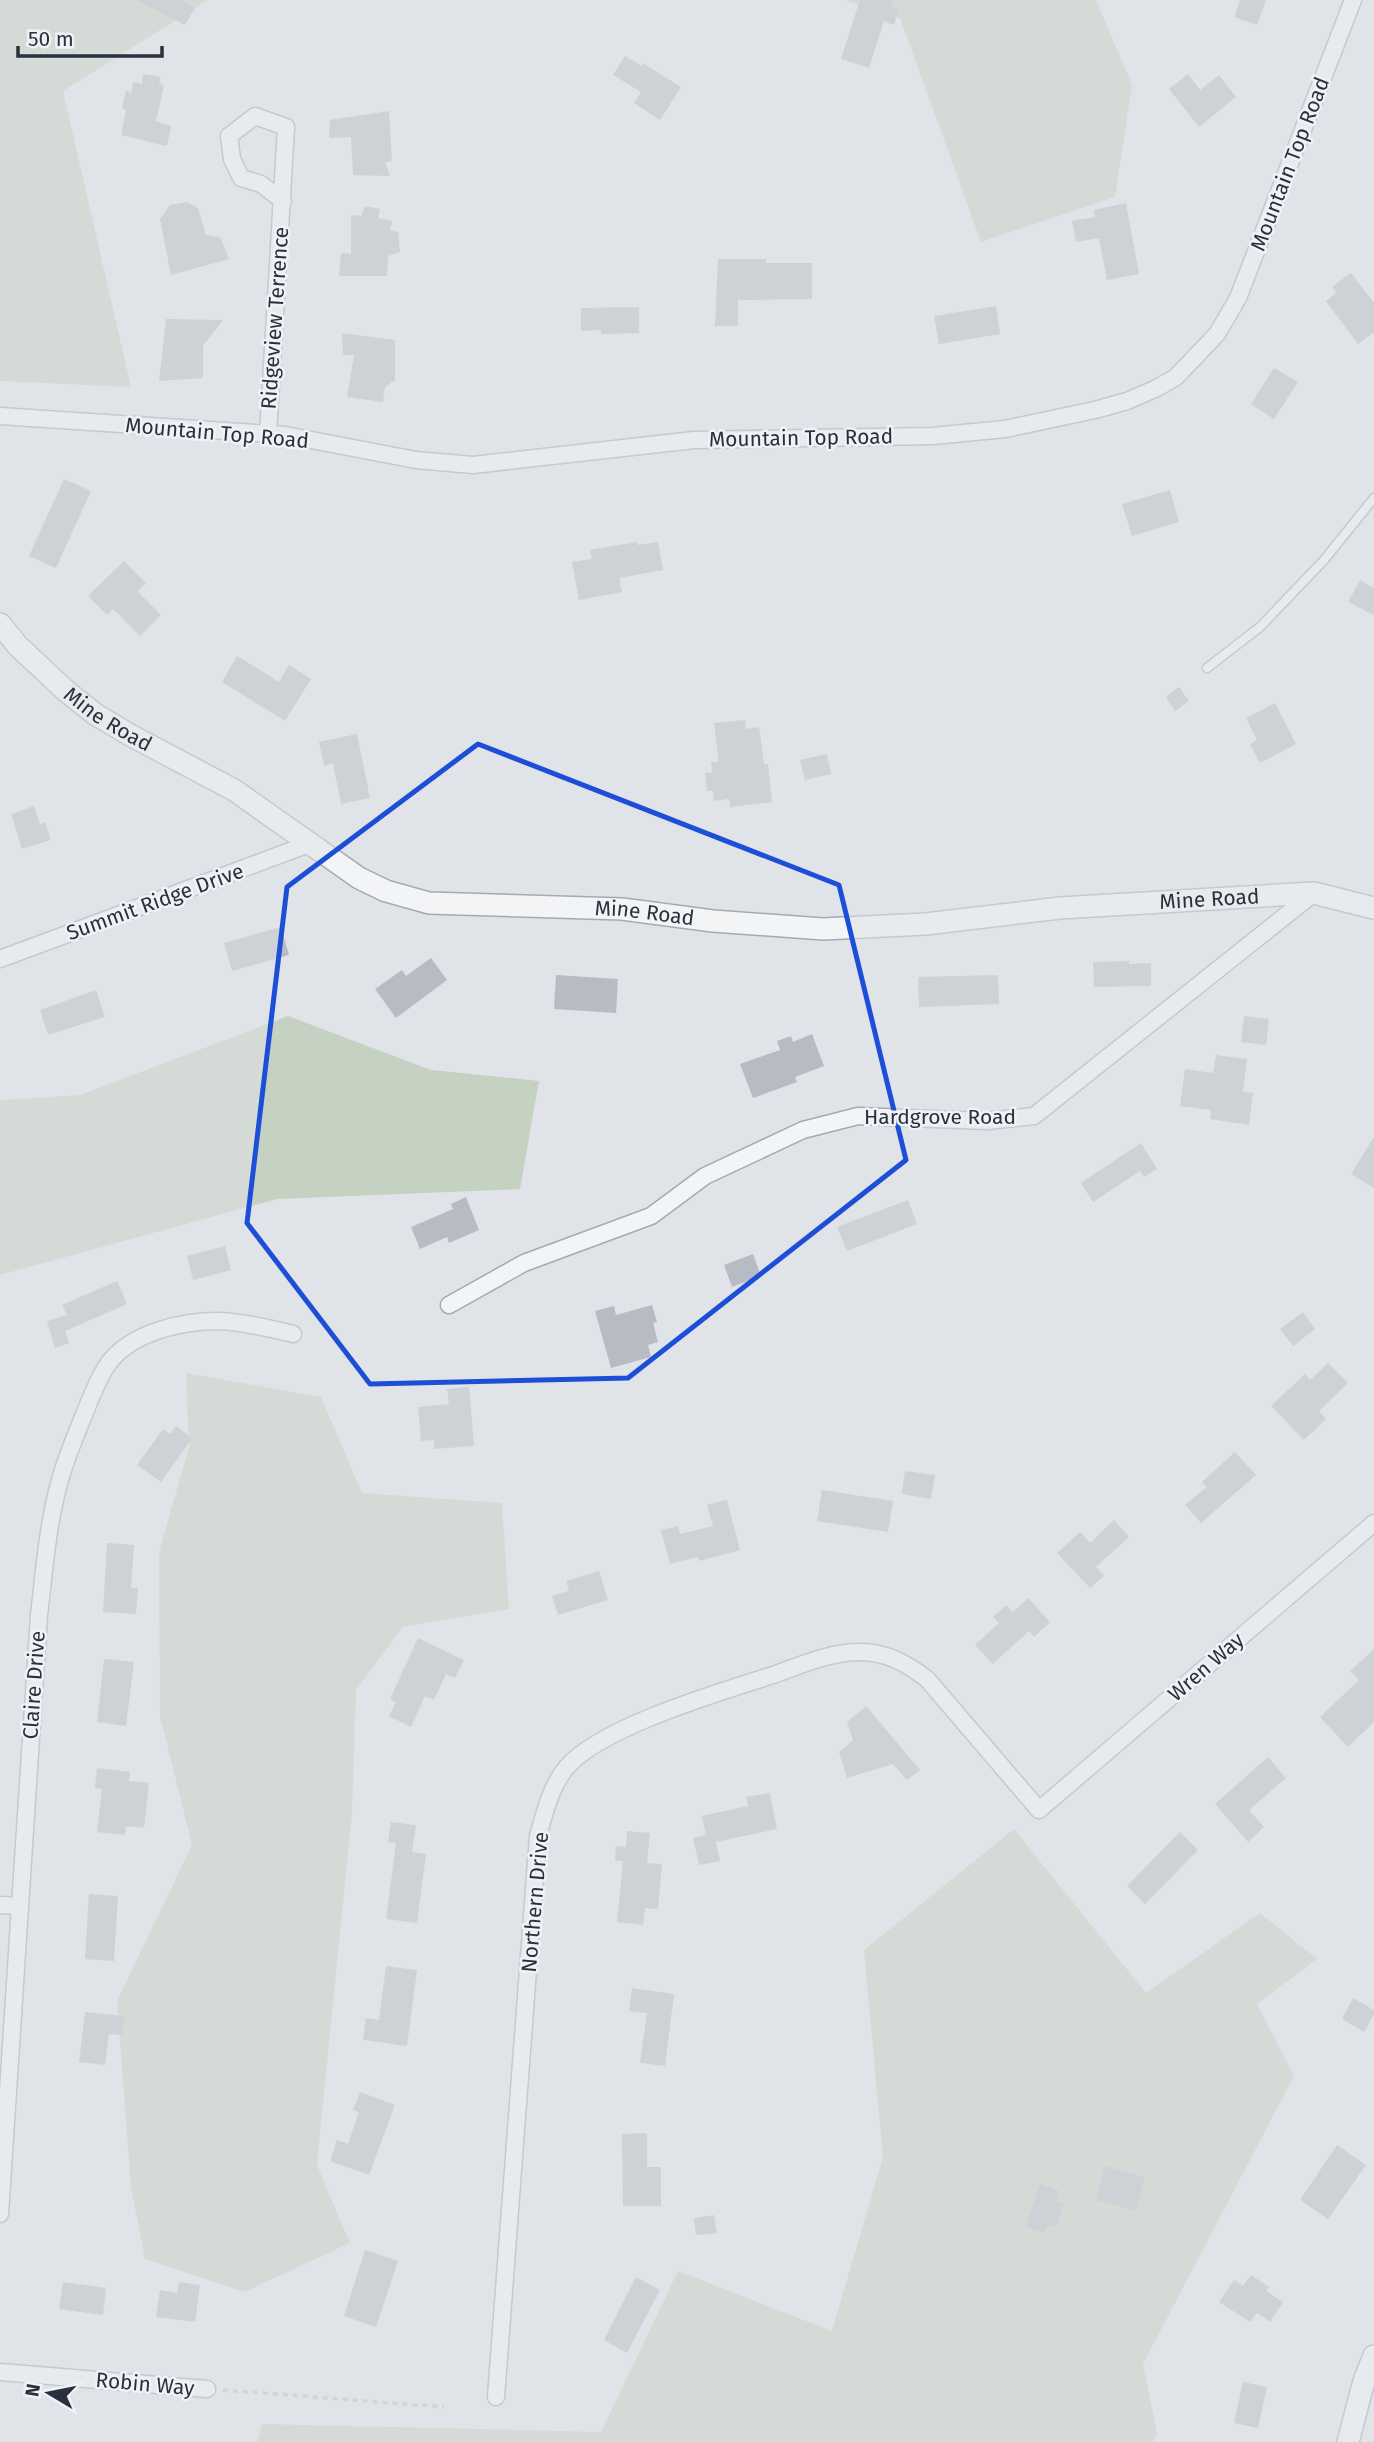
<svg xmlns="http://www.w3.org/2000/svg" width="1374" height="2442" font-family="'Fira Sans',sans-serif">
<rect width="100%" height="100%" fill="#e0e3e8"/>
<g fill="#c5d1c1">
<polygon points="0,0 208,0 63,91 131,387 0,381"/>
<polygon points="844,0 1096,0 1132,85 1115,197 981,242 900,18"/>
<polygon points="288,1016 431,1070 539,1081 520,1189 277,1199 0,1275 0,1100 80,1095"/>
<polygon points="186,1373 321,1397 362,1493 502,1503 509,1609 403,1627 356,1690 352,1814 317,2165 350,2243 244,2292 145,2259 131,2188 117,2001 192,1845 160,1716 159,1552 189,1447"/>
<polygon points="1014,1829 1146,1993 1260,1913 1317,1959 1257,2004 1294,2076 1143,2364 1157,2433 1153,2442 257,2442 262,2424 601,2432 678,2271 832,2331 883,2157 864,1950"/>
</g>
<g fill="#b7bcc4">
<polygon points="136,0 180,0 195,8 185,25"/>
<polygon points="860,0 892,0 891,6 899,9 894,25 884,21 869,68 841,59"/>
<polygon points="1240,0 1266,0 1257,25 1234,17"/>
<polygon points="625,56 642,66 643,63 681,87 660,120 634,103 641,92 613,75"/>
<polygon points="143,74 161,77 159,83 164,86 156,121 171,126 167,146 121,135 126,110 122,108 126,90 131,93 133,82 142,84"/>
<polygon points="1188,74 1200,90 1219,75 1236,97 1199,127 1169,89"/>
<polygon points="389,111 392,161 385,162 390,176 353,175 351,137 329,138 330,120"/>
<polygon points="187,202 198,208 206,235 220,237 229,259 171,275 160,219 170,205"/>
<polygon points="1126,203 1139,274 1107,280 1099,238 1076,242 1072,221 1095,217 1094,210"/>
<polygon points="365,206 380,209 378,218 392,221 390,230 398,232 400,252 388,256 387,276 339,276 341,253 351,254 351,215 361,216"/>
<polygon points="718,259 767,259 766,263 812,263 812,299 738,300 738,326 715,326"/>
<polygon points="1351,273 1374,303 1374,332 1358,344 1326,301 1336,293 1332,287"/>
<polygon points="996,306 1000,334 939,344 934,316"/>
<polygon points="639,307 639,333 601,334 601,330 581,331 581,308"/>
<polygon points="166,319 223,320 203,346 203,378 159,381"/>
<polygon points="342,333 395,340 395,380 385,387 383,402 347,397 354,355 343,355"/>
<polygon points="1274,368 1298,382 1274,419 1251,404"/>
<polygon points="64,479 91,491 56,568 29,556"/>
<polygon points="1170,490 1179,522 1132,536 1122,504"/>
<polygon points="637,542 638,545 658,542 663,570 619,578 622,592 579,600 572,562 592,559 590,550"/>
<polygon points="124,561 146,583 137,591 161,615 140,636 113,609 107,615 88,596"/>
<polygon points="1360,580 1374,588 1374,615 1348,602"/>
<polygon points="237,656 279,682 289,665 311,679 285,721 222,682"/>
<polygon points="1179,687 1189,701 1175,711 1166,697"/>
<polygon points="1275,703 1296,744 1260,763 1250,744 1257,740 1246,718"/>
<polygon points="745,720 746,729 759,727 764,764 768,764 772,802 730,807 729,799 714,801 713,791 707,791 705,773 712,773 711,762 719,762 714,723"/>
<polygon points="357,734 370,798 341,804 333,763 324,766 319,742"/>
<polygon points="827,754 831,774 805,780 800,760"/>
<polygon points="34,806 40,824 45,822 51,840 22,849 11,814"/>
<polygon points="281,927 289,955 232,971 224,943"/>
<polygon points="431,958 447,980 396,1018 375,989 402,970 406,976"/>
<polygon points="1129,961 1129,964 1151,963 1151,986 1094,987 1093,962"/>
<polygon points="556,975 618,979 616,1013 554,1009"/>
<polygon points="998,975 999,1004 919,1007 918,977"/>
<polygon points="96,990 105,1017 48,1035 40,1010"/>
<polygon points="1244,1016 1269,1019 1266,1045 1241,1042"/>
<polygon points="812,1034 824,1066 795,1077 797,1082 753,1098 740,1064 780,1050 777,1041 791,1036 793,1042"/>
<polygon points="1216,1055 1247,1059 1243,1092 1253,1093 1249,1125 1210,1119 1211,1110 1180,1106 1185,1069 1213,1073"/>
<polygon points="1374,1137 1374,1188 1351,1174"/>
<polygon points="1141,1143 1157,1169 1144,1177 1140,1171 1093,1202 1081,1183"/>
<polygon points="466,1197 479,1230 449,1243 447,1237 420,1249 411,1227 453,1209 451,1204"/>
<polygon points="908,1200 917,1224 847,1251 837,1227"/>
<polygon points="225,1246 231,1270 193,1280 187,1256"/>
<polygon points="753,1254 761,1276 732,1287 724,1265"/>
<polygon points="117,1281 127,1304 65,1331 69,1343 55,1348 47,1321 67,1315 62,1305"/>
<polygon points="652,1305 657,1322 653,1323 658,1342 648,1345 651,1357 611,1368 595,1311 614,1306 616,1315"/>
<polygon points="1303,1312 1315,1329 1293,1346 1280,1329"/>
<polygon points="1328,1363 1348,1383 1319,1411 1326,1419 1304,1440 1271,1406 1305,1374 1310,1380"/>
<polygon points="469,1387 474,1446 434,1449 434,1440 421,1441 418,1407 449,1404 447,1389"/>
<polygon points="176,1426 192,1438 161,1482 137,1465 163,1429 170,1434"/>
<polygon points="1235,1452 1256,1475 1201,1523 1185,1505 1207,1487 1202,1482"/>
<polygon points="905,1471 935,1475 931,1499 902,1494"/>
<polygon points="822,1490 893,1501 888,1532 817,1521"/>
<polygon points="727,1500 740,1550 699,1561 698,1557 670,1564 661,1530 678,1526 680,1534 713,1526 707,1505"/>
<polygon points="1114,1520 1129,1537 1096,1567 1104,1576 1090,1588 1057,1553 1080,1532 1090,1543"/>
<polygon points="107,1543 134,1545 131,1588 138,1588 136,1614 103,1612"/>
<polygon points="599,1571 608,1600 558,1615 552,1596 569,1591 566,1581"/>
<polygon points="1028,1598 1050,1622 1034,1637 1029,1631 993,1664 975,1645 999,1623 993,1617 1006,1605 1013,1612"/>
<polygon points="418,1638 464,1660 455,1678 446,1674 434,1700 425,1696 411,1727 389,1716 396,1702 390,1699"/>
<polygon points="1374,1649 1374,1722 1348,1747 1320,1717 1359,1680 1350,1671"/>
<polygon points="104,1659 134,1662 126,1726 97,1722"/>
<polygon points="866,1706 920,1770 907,1780 893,1764 847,1778 839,1752 853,1740 847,1722"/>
<polygon points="1268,1757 1286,1778 1249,1810 1264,1827 1248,1842 1215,1804"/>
<polygon points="97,1768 130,1772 129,1781 149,1783 144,1828 126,1826 125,1835 97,1832 102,1789 95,1788"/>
<polygon points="770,1793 777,1829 716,1842 720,1861 699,1865 693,1838 706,1835 702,1816 748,1806 746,1797"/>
<polygon points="391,1822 416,1825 412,1852 426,1854 417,1923 386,1919 396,1843 388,1842"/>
<polygon points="627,1831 650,1833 647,1863 662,1864 658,1909 645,1908 643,1925 617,1922 623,1861 615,1861 616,1846 626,1847"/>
<polygon points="1180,1832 1198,1850 1145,1904 1127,1886"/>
<polygon points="89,1894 118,1896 114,1961 85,1959"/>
<polygon points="386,1966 417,1970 407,2046 363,2040 366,2018 379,2020"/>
<polygon points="632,1988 674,1994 665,2066 640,2063 647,2013 629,2011"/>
<polygon points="1353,1998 1374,2010 1374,2014 1364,2032 1342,2019"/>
<polygon points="85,2012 124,2016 122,2035 109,2034 105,2065 79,2062"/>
<polygon points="360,2092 395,2105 369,2175 330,2161 337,2140 348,2144 359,2112 353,2110"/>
<polygon points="647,2133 647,2167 661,2167 661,2206 623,2206 622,2134"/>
<polygon points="1337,2145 1366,2165 1328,2219 1300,2200"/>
<polygon points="1105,2166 1145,2177 1136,2211 1096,2200"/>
<polygon points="1040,2184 1059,2191 1056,2201 1064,2203 1056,2227 1047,2225 1044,2233 1025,2227"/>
<polygon points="714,2215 717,2233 696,2235 694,2218"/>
<polygon points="365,2250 398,2261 376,2327 344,2316"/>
<polygon points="1251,2275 1269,2287 1266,2291 1283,2302 1270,2322 1257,2313 1250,2322 1219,2302 1234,2280 1243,2286"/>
<polygon points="636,2277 660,2290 627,2353 604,2340"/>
<polygon points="63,2282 106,2288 103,2315 59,2309"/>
<polygon points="179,2282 200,2285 195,2322 156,2317 160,2290 177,2293"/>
<polygon points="1243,2382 1267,2387 1258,2428 1234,2423"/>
</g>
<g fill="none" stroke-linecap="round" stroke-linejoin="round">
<defs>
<polyline id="service" points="1207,668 1260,627 1324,560 1374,498"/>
<g id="minor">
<polyline points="0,416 285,435 416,460 473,465 694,440 933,436 1005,429 1095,410 1127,401 1157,388 1176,377 1217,334 1238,298 1353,0"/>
<polyline points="268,434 286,127 255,116 229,136 232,159 241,178 261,184 283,201"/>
<polyline points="0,959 309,844"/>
<polyline points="449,1305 524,1263 651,1216 705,1176 803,1130 858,1116 987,1121 1034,1116 1314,893"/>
<polyline points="0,1905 19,1906"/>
<path d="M0,2214L39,1615C45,1565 48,1515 64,1467C68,1454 74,1440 79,1427C88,1406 95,1383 108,1364C131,1332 182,1321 219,1321C244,1322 269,1328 293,1334"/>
<polyline points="0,2372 207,2389"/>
<path d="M496,2397L538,1836C545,1812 550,1788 566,1768C600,1727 720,1692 773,1675C801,1665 830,1652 860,1652C886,1652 906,1663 927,1679L1039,1810L1374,1523"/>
</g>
<g id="tertiary">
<path id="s1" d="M0,624L18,646L66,691L95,714L130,735L234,790L359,878L386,891L429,903L622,909L713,921L823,929L926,924L1060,908L1314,893L1374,908"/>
<polyline points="1348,2442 1364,2381 1374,2356"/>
</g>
</defs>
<use href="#service" stroke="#a5aab2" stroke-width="11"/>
<use href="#minor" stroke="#a5aab2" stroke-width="19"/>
<use href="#tertiary" stroke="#a5aab2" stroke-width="24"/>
<polyline stroke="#bec1c6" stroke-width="3.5" stroke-dasharray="5 5" stroke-linecap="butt" points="223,2390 444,2407"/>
<use href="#service" stroke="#f2f4f6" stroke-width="8"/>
<use href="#minor" stroke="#f2f4f6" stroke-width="16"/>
<use href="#tertiary" stroke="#f2f4f6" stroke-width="21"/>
</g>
<path d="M0 0H1374V2442H0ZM478,744L839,885L906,1160L628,1378L370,1384L247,1223L287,887Z" fill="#e0e3e8" fill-opacity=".55" fill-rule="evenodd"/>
<path fill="none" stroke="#1d4ed8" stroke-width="5" stroke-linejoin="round" d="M478,744L839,885L906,1160L628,1378L370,1384L247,1223L287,887Z"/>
<g text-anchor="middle" stroke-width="5" stroke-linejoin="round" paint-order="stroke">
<g font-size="21" fill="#29313e" stroke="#eff2f6">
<text transform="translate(1290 164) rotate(-69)" y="7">Mountain Top Road</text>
<text transform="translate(275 318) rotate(-86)" y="7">Ridgeview Terrence</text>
<text transform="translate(217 433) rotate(5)" y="7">Mountain Top Road</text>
<text transform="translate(801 438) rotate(-1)" y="7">Mountain Top Road</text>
<text dy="7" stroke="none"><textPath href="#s1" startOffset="145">Mine Road</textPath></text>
<text dy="7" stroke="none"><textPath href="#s1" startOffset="1300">Mine Road</textPath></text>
<text transform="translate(155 902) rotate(-20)" y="7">Summit Ridge Drive</text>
<text dy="7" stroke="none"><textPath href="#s1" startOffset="733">Mine Road</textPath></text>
<text x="940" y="1124">Hardgrove Road</text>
<text transform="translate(1206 1667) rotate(-41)" y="7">Wren Way</text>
<text transform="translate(34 1685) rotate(-86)" y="7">Claire Drive</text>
<text transform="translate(535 1902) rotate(-85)" y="7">Northern Drive</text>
<text transform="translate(145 2384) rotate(5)" y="7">Robin Way</text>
</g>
</g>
<g transform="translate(49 2393) rotate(280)" stroke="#eff2f6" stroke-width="5" paint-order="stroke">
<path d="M0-5L12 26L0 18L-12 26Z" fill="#29313e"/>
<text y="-10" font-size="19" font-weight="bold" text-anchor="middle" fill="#29313e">N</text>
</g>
<path d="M18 46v10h144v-10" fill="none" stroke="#29313e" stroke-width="3.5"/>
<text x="28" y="46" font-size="21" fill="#29313e" stroke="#eff2f6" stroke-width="5" paint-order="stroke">50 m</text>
</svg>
